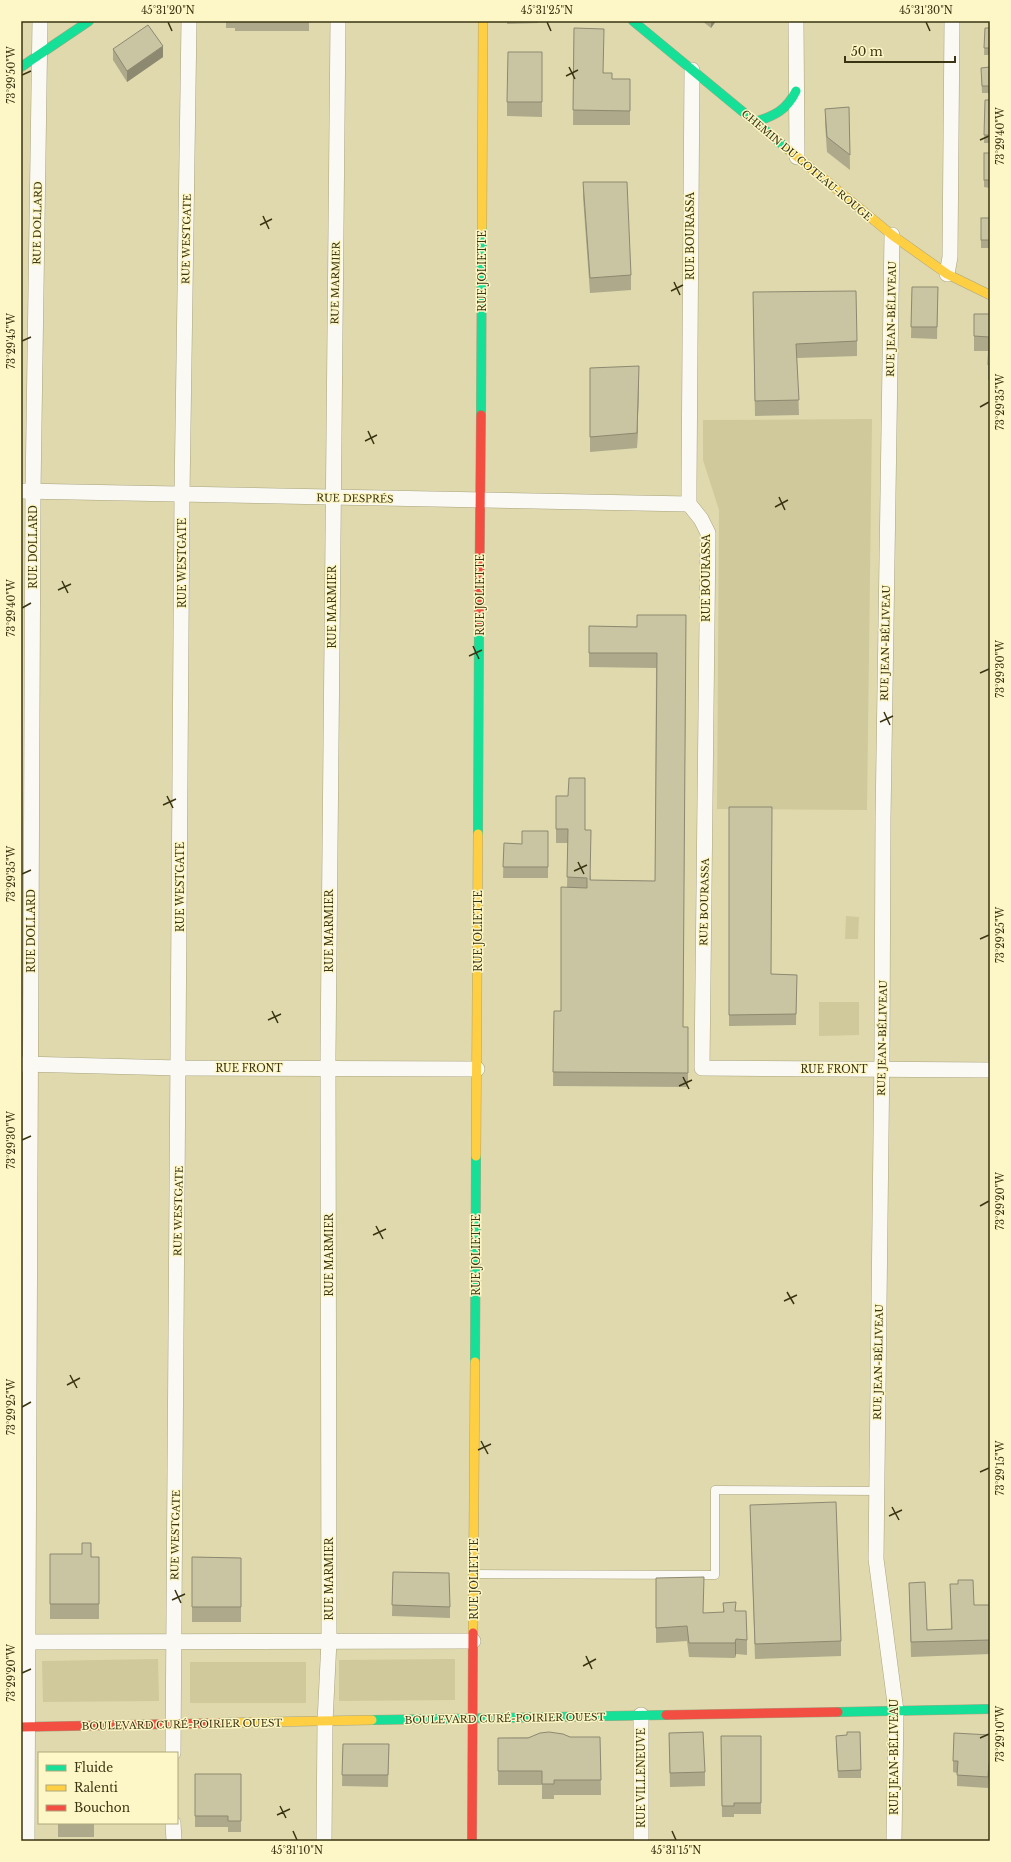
<svg xmlns="http://www.w3.org/2000/svg" width="1011" height="1862" font-family="'Libre Baskerville',serif">
<rect width="100%" height="100%" fill="#dfd9ad"/>
<g fill="#d0c99c">
<polygon points="872,419 867,810 717,809 719,510 703,460 703,420"/>
<polygon points="846,916 859,917 858,939 845,939"/>
<polygon points="819,1002 859,1002 859,1035 819,1036"/>
<polygon points="158,1659 159,1701 43,1702 42,1661"/>
<polygon points="455,1659 455,1700 339,1701 339,1660"/>
<rect x="190" y="1662" width="116" height="41"/>
</g>
<g fill="none" stroke-linecap="round" stroke-linejoin="round">
<defs>
<polyline id="lane" points="475,1574 715,1575 715,1490 877,1491"/>
<g id="street">
<polyline points="796,21 797,157"/>
<polyline points="692,70 689,487 689,504 701,519 708,533 702,1068 990,1070"/>
<polyline points="892,235 883,819 882,1051 876,1559 896,1711 894,1841"/>
<polyline points="947,274 950,257 952,21"/>
<polyline points="21,491 689,504"/>
<polyline points="22,1064 179,1068 477,1069"/>
<polyline points="21,1642 473,1641"/>
<polyline points="641,1715 641,1841"/>
<polyline points="173,1753 182,495 189,21"/>
<polyline points="173,1823 174,1841"/>
<polyline points="27,1841 33,492 40,21"/>
<polyline points="324,1841 325,1722 329,1641 328,1056 338,21"/>
</g>
<g id="fast">
<polyline points="633,21 789,150"/>
<polyline points="21,67 89,21"/>
<path d="M755,122C774,116 787,110 796,91"/>
<polyline points="481,415 482,228"/>
<polyline points="478,834 479,628"/>
<polyline points="475,1362 476,1156"/>
<polyline points="838,1712 990,1709"/>
<polyline points="372,1720 666,1715"/>
</g>
<g id="slow">
<polyline points="789,150 892,235 947,274 990,295"/>
<polyline points="482,228 483,21"/>
<polyline points="476,1156 478,834"/>
<polyline points="473,1633 475,1362"/>
<polyline points="220,1723 372,1720"/>
</g>
<g id="jam">
<polyline points="479,628 481,415"/>
<polyline points="666,1715 838,1712"/>
<polyline points="21,1727 220,1723"/>
<polyline points="472,1841 473,1633"/>
</g>
</defs>
<use href="#lane" stroke="#a9a480" stroke-width="9"/>
<use href="#street" stroke="#a9a480" stroke-width="16"/>
<use href="#fast" stroke="#a9a480" stroke-width="10"/>
<use href="#slow" stroke="#a9a480" stroke-width="10"/>
<use href="#jam" stroke="#a9a480" stroke-width="10"/>
<use href="#lane" stroke="#faf9f3" stroke-width="8"/>
<use href="#street" stroke="#faf9f3" stroke-width="15"/>
<use href="#fast" stroke="#16e098" stroke-width="9"/>
<use href="#slow" stroke="#ffcf43" stroke-width="9"/>
<use href="#jam" stroke="#f24e42" stroke-width="9"/>
</g>
<g fill="#ada98a">
<polygon points="226,21 309,21 309,31 235,31 235,28 226,28"/>
<polygon points="507,21 538,21 538,23 507,24"/>
<polygon points="702,21 716,21 711,28"/>
<rect x="983" y="21" width="7" height="1"/>
<polygon points="574,28 604,73 612,79 630,79 630,125 573,125"/>
<polygon points="985,28 990,28 990,55 984,55"/>
<polygon points="113,49 163,57 127,82 113,60"/>
<polygon points="542,52 542,117 507,116 507,102"/>
<polygon points="990,59 990,93 982,93 981,68 990,67"/>
<polygon points="985,100 990,100 990,143 984,143"/>
<polygon points="849,107 850,170 827,152 825,123 825,109"/>
<polygon points="984,153 990,153 990,188 984,187"/>
<polygon points="583,182 631,275 631,290 590,293 583,197"/>
<rect x="981" y="218" width="9" height="30"/>
<polygon points="912,287 938,287 937,339 911,338"/>
<polygon points="753,306 857,341 857,356 797,358 799,415 755,416"/>
<polygon points="974,314 990,314 990,380 988,380 988,351 974,351"/>
<polygon points="590,368 639,381 637,448 590,452"/>
<polygon points="686,615 683,1027 688,1027 688,1087 553,1086 554,1011 561,1011 567,888 568,843 556,843 556,796 585,830 591,880 655,881 656,668 589,667 589,626 637,627"/>
<polygon points="729,807 771,974 797,975 796,1025 729,1026"/>
<polygon points="548,831 548,878 503,878 504,843 522,844"/>
<polygon points="750,1505 841,1641 841,1656 755,1659"/>
<polygon points="50,1554 91,1557 99,1557 99,1619 50,1619"/>
<polygon points="192,1557 241,1558 241,1622 192,1622"/>
<polygon points="393,1572 450,1607 450,1618 392,1616"/>
<polygon points="656,1578 703,1613 723,1613 723,1603 736,1611 747,1640 747,1655 736,1654 735,1658 689,1657 687,1641 656,1643"/>
<polygon points="909,1583 927,1630 951,1629 950,1584 974,1605 990,1605 990,1654 911,1657"/>
<polygon points="669,1733 705,1772 705,1786 670,1787"/>
<polygon points="990,1735 990,1774 989,1774 988,1788 957,1786 957,1773 953,1772 953,1761"/>
<polygon points="721,1736 761,1736 761,1814 734,1814 734,1817 722,1817"/>
<polygon points="570,1737 600,1737 601,1795 554,1795 554,1799 542,1799 542,1785 498,1785 498,1738"/>
<polygon points="836,1743 861,1770 861,1778 838,1778"/>
<polygon points="343,1744 389,1744 388,1787 342,1786"/>
<polygon points="195,1774 241,1774 241,1832 228,1832 228,1827 195,1827"/>
<rect x="58" y="1823" width="36" height="14"/>
</g>
<g fill="#8d8971">
<polygon points="711,21 716,21 711,28"/>
<polygon points="163,46 163,57 127,82 127,71"/>
<polygon points="639,366 639,381 637,448 637,433"/>
<polygon points="736,1639 736,1654 735,1658 735,1643"/>
</g>
<g fill="#c9c4a1" stroke="#8d8971">
<polygon points="148,25 163,46 127,71 113,49"/>
<polygon points="574,28 604,29 603,73 612,73 612,79 630,79 630,111 573,110"/>
<polygon points="985,28 990,28 990,48 984,48"/>
<polygon points="508,52 542,52 542,102 507,102"/>
<polygon points="990,67 990,86 982,86 981,68"/>
<polygon points="985,100 990,100 990,135 984,135"/>
<polygon points="849,107 850,155 827,137 825,109"/>
<rect x="984" y="153" width="6" height="27"/>
<polygon points="583,182 627,182 631,275 590,278"/>
<rect x="981" y="218" width="9" height="22"/>
<polygon points="912,287 938,287 937,327 911,327"/>
<polygon points="856,291 857,341 796,344 799,400 755,401 753,292"/>
<polygon points="974,314 990,314 990,365 988,365 989,337 974,336"/>
<polygon points="639,366 637,433 590,437 590,368"/>
<polygon points="637,615 686,615 683,1027 688,1027 688,1073 553,1072 554,1011 561,1011 561,887 587,888 587,878 567,877 568,829 556,829 556,796 568,796 569,778 585,778 585,830 591,830 590,880 655,881 657,653 589,653 589,626 637,627"/>
<polygon points="729,807 772,807 771,974 797,975 796,1014 729,1015"/>
<polygon points="522,831 548,831 548,867 503,867 504,843 522,844"/>
<polygon points="836,1502 841,1641 755,1644 750,1505"/>
<polygon points="82,1543 91,1543 91,1557 99,1557 99,1604 50,1604 50,1554 82,1554"/>
<polygon points="192,1557 241,1558 241,1607 192,1607"/>
<polygon points="393,1572 449,1573 450,1607 392,1605"/>
<polygon points="704,1577 703,1613 724,1612 723,1603 736,1602 735,1611 746,1611 747,1640 736,1639 735,1643 689,1643 687,1626 656,1628 656,1578"/>
<polygon points="958,1580 973,1580 974,1605 990,1605 990,1640 911,1642 909,1583 925,1582 927,1630 952,1629 950,1584 958,1584"/>
<polygon points="549,1732 563,1734 570,1737 600,1737 601,1780 554,1780 554,1784 542,1784 542,1771 498,1771 498,1738 528,1738 540,1733"/>
<polygon points="703,1732 705,1772 670,1773 669,1733"/>
<polygon points="847,1732 860,1732 861,1770 838,1771 836,1736 847,1735"/>
<polygon points="954,1733 990,1735 990,1763 989,1763 988,1777 957,1775 958,1761 953,1761"/>
<polygon points="721,1736 761,1736 761,1803 734,1803 734,1806 722,1806"/>
<polygon points="343,1744 389,1744 388,1775 342,1775"/>
<polygon points="195,1774 241,1774 241,1821 228,1821 228,1816 195,1816"/>
</g>
<path fill="none" stroke="#3a3412" stroke-width="1.5" d="M168,22L172,31M547,22L551,31M926,22L930,31M569,67L575,79M22,75L31,71M566,76L578,70M980,140L989,136M263,216L269,229M260,225L272,219M674,282L680,295M671,291L683,285M22,341L31,337M980,407L989,402M368,431L374,444M365,441L377,435M779,497L785,510M775,507L788,500M62,581L68,593M58,590L71,584M22,608L31,603M473,646L479,659M469,656L482,650M980,673L989,669M884,712L890,725M880,722L893,716M167,796L173,808M163,805L176,799M578,862L584,874M574,871L587,865M22,874L31,870M980,939L989,935M272,1011L278,1023M268,1020L281,1014M683,1077L689,1089M679,1086L692,1080M22,1140L31,1136M980,1206L989,1201M376,1226L383,1239M373,1235L386,1229M787,1292L794,1304M784,1301L797,1295M70,1375L77,1388M67,1385L80,1378M22,1407L31,1402M481,1441L488,1454M478,1450L491,1444M980,1472L989,1468M892,1507L899,1520M889,1516L902,1510M175,1590L181,1603M172,1600L185,1594M586,1656L592,1669M583,1666L596,1659M22,1673L31,1669M980,1738L989,1734M280,1806L286,1818M277,1815L290,1809M293,1831L297,1840M672,1831L676,1840"/>
<g text-anchor="middle" stroke-width="3" stroke-linejoin="round" paint-order="stroke">
<g font-size="10" fill="#3a3412" stroke="#fdf6c6">
<text transform="translate(807 165) rotate(40)" y="4">CHEMIN DU COTEAU-ROUGE</text>
<text transform="translate(37 223) rotate(-89)" y="4">RUE DOLLARD</text>
<text transform="translate(690 236) rotate(-90)" y="4">RUE BOURASSA</text>
<text transform="translate(186 239) rotate(-89)" y="4">RUE WESTGATE</text>
<text transform="translate(482 271) rotate(-90)" y="4">RUE JOLIETTE</text>
<text transform="translate(335 283) rotate(-89)" y="4">RUE MARMIER</text>
<text transform="translate(891 319) rotate(-89)" y="4">RUE JEAN-BÉLIVEAU</text>
<text transform="translate(355 498) rotate(1)" y="4">RUE DESPRÉS</text>
<text transform="translate(33 547) rotate(-90)" y="4">RUE DOLLARD</text>
<text transform="translate(182 563) rotate(-90)" y="4">RUE WESTGATE</text>
<text transform="translate(706 578) rotate(-90)" y="4">RUE BOURASSA</text>
<text transform="translate(480 595) rotate(-90)" y="4">RUE JOLIETTE</text>
<text transform="translate(332 607) rotate(-90)" y="4">RUE MARMIER</text>
<text transform="translate(885 643) rotate(-89)" y="4">RUE JEAN-BÉLIVEAU</text>
<text transform="translate(180 887) rotate(-90)" y="4">RUE WESTGATE</text>
<text transform="translate(704 902) rotate(-89)" y="4">RUE BOURASSA</text>
<text transform="translate(31 931) rotate(-90)" y="4">RUE DOLLARD</text>
<text transform="translate(329 931) rotate(-90)" y="4">RUE MARMIER</text>
<text transform="translate(478 931) rotate(-90)" y="4">RUE JOLIETTE</text>
<text transform="translate(882 1038) rotate(-89)" y="4">RUE JEAN-BÉLIVEAU</text>
<text x="249" y="1072">RUE FRONT</text>
<text x="834" y="1073">RUE FRONT</text>
<text transform="translate(178 1211) rotate(-89)" y="4">RUE WESTGATE</text>
<text transform="translate(329 1255) rotate(-90)" y="4">RUE MARMIER</text>
<text transform="translate(476 1255) rotate(-90)" y="4">RUE JOLIETTE</text>
<text transform="translate(878 1362) rotate(-89)" y="4">RUE JEAN-BÉLIVEAU</text>
<text transform="translate(175 1535) rotate(-89)" y="4">RUE WESTGATE</text>
<text transform="translate(329 1579) rotate(-90)" y="4">RUE MARMIER</text>
<text transform="translate(474 1579) rotate(-90)" y="4">RUE JOLIETTE</text>
<text transform="translate(505 1718) rotate(-1)" y="4">BOULEVARD CURÉ-POIRIER OUEST</text>
<text transform="translate(182 1724) rotate(-1)" y="4">BOULEVARD CURÉ-POIRIER OUEST</text>
<text transform="translate(894 1757) rotate(-90)" y="4">RUE JEAN-BÉLIVEAU</text>
<text transform="translate(641 1778) rotate(-90)" y="4">RUE VILLENEUVE</text>
</g>
</g>
<rect width="1011" height="1862" fill="none" stroke="#fdf6c6" stroke-width="44"/>
<rect x="38" y="1752" width="140" height="72" fill="#fdf6c6" stroke="#afa87e"/>
<rect x="46" y="1765" width="20" height="6" fill="#16e098" stroke="#afa87e"/>
<text x="74" y="1772" font-size="12" fill="#3a3412">Fluide</text>
<rect x="46" y="1785" width="20" height="6" fill="#ffcf43" stroke="#afa87e"/>
<text x="74" y="1792" font-size="12" fill="#3a3412">Ralenti</text>
<rect x="46" y="1805" width="20" height="6" fill="#f24e42" stroke="#afa87e"/>
<text x="74" y="1812" font-size="12" fill="#3a3412">Bouchon</text>
<path d="M845 56v6h110v-6" fill="none" stroke="#3a3412" stroke-width="2"/>
<text x="851" y="56" font-size="12" fill="#3a3412" stroke="#fdf6c6" stroke-width="3" paint-order="stroke">50 m</text>
<rect x="22" y="22" width="967" height="1818" fill="none" stroke="#3a3412" stroke-width="1.5"/>
<g font-size="10" text-anchor="middle" fill="#3a3412">
<text x="168" y="14">45°31'20"N</text>
<text x="547" y="14">45°31'25"N</text>
<text x="926" y="14">45°31'30"N</text>
<text transform="translate(11 75) rotate(-90)" y="4">73°29'50"W</text>
<text transform="translate(1000 136) rotate(-90)" y="4">73°29'40"W</text>
<text transform="translate(11 341) rotate(-90)" y="4">73°29'45"W</text>
<text transform="translate(1000 402) rotate(-90)" y="4">73°29'35"W</text>
<text transform="translate(11 608) rotate(-90)" y="4">73°29'40"W</text>
<text transform="translate(1000 669) rotate(-90)" y="4">73°29'30"W</text>
<text transform="translate(11 874) rotate(-90)" y="4">73°29'35"W</text>
<text transform="translate(1000 935) rotate(-90)" y="4">73°29'25"W</text>
<text transform="translate(11 1140) rotate(-90)" y="4">73°29'30"W</text>
<text transform="translate(1000 1201) rotate(-90)" y="4">73°29'20"W</text>
<text transform="translate(11 1407) rotate(-90)" y="4">73°29'25"W</text>
<text transform="translate(1000 1468) rotate(-90)" y="4">73°29'15"W</text>
<text transform="translate(11 1673) rotate(-90)" y="4">73°29'20"W</text>
<text transform="translate(1000 1734) rotate(-90)" y="4">73°29'10"W</text>
<text x="297" y="1854">45°31'10"N</text>
<text x="676" y="1854">45°31'15"N</text>
</g>
</svg>
